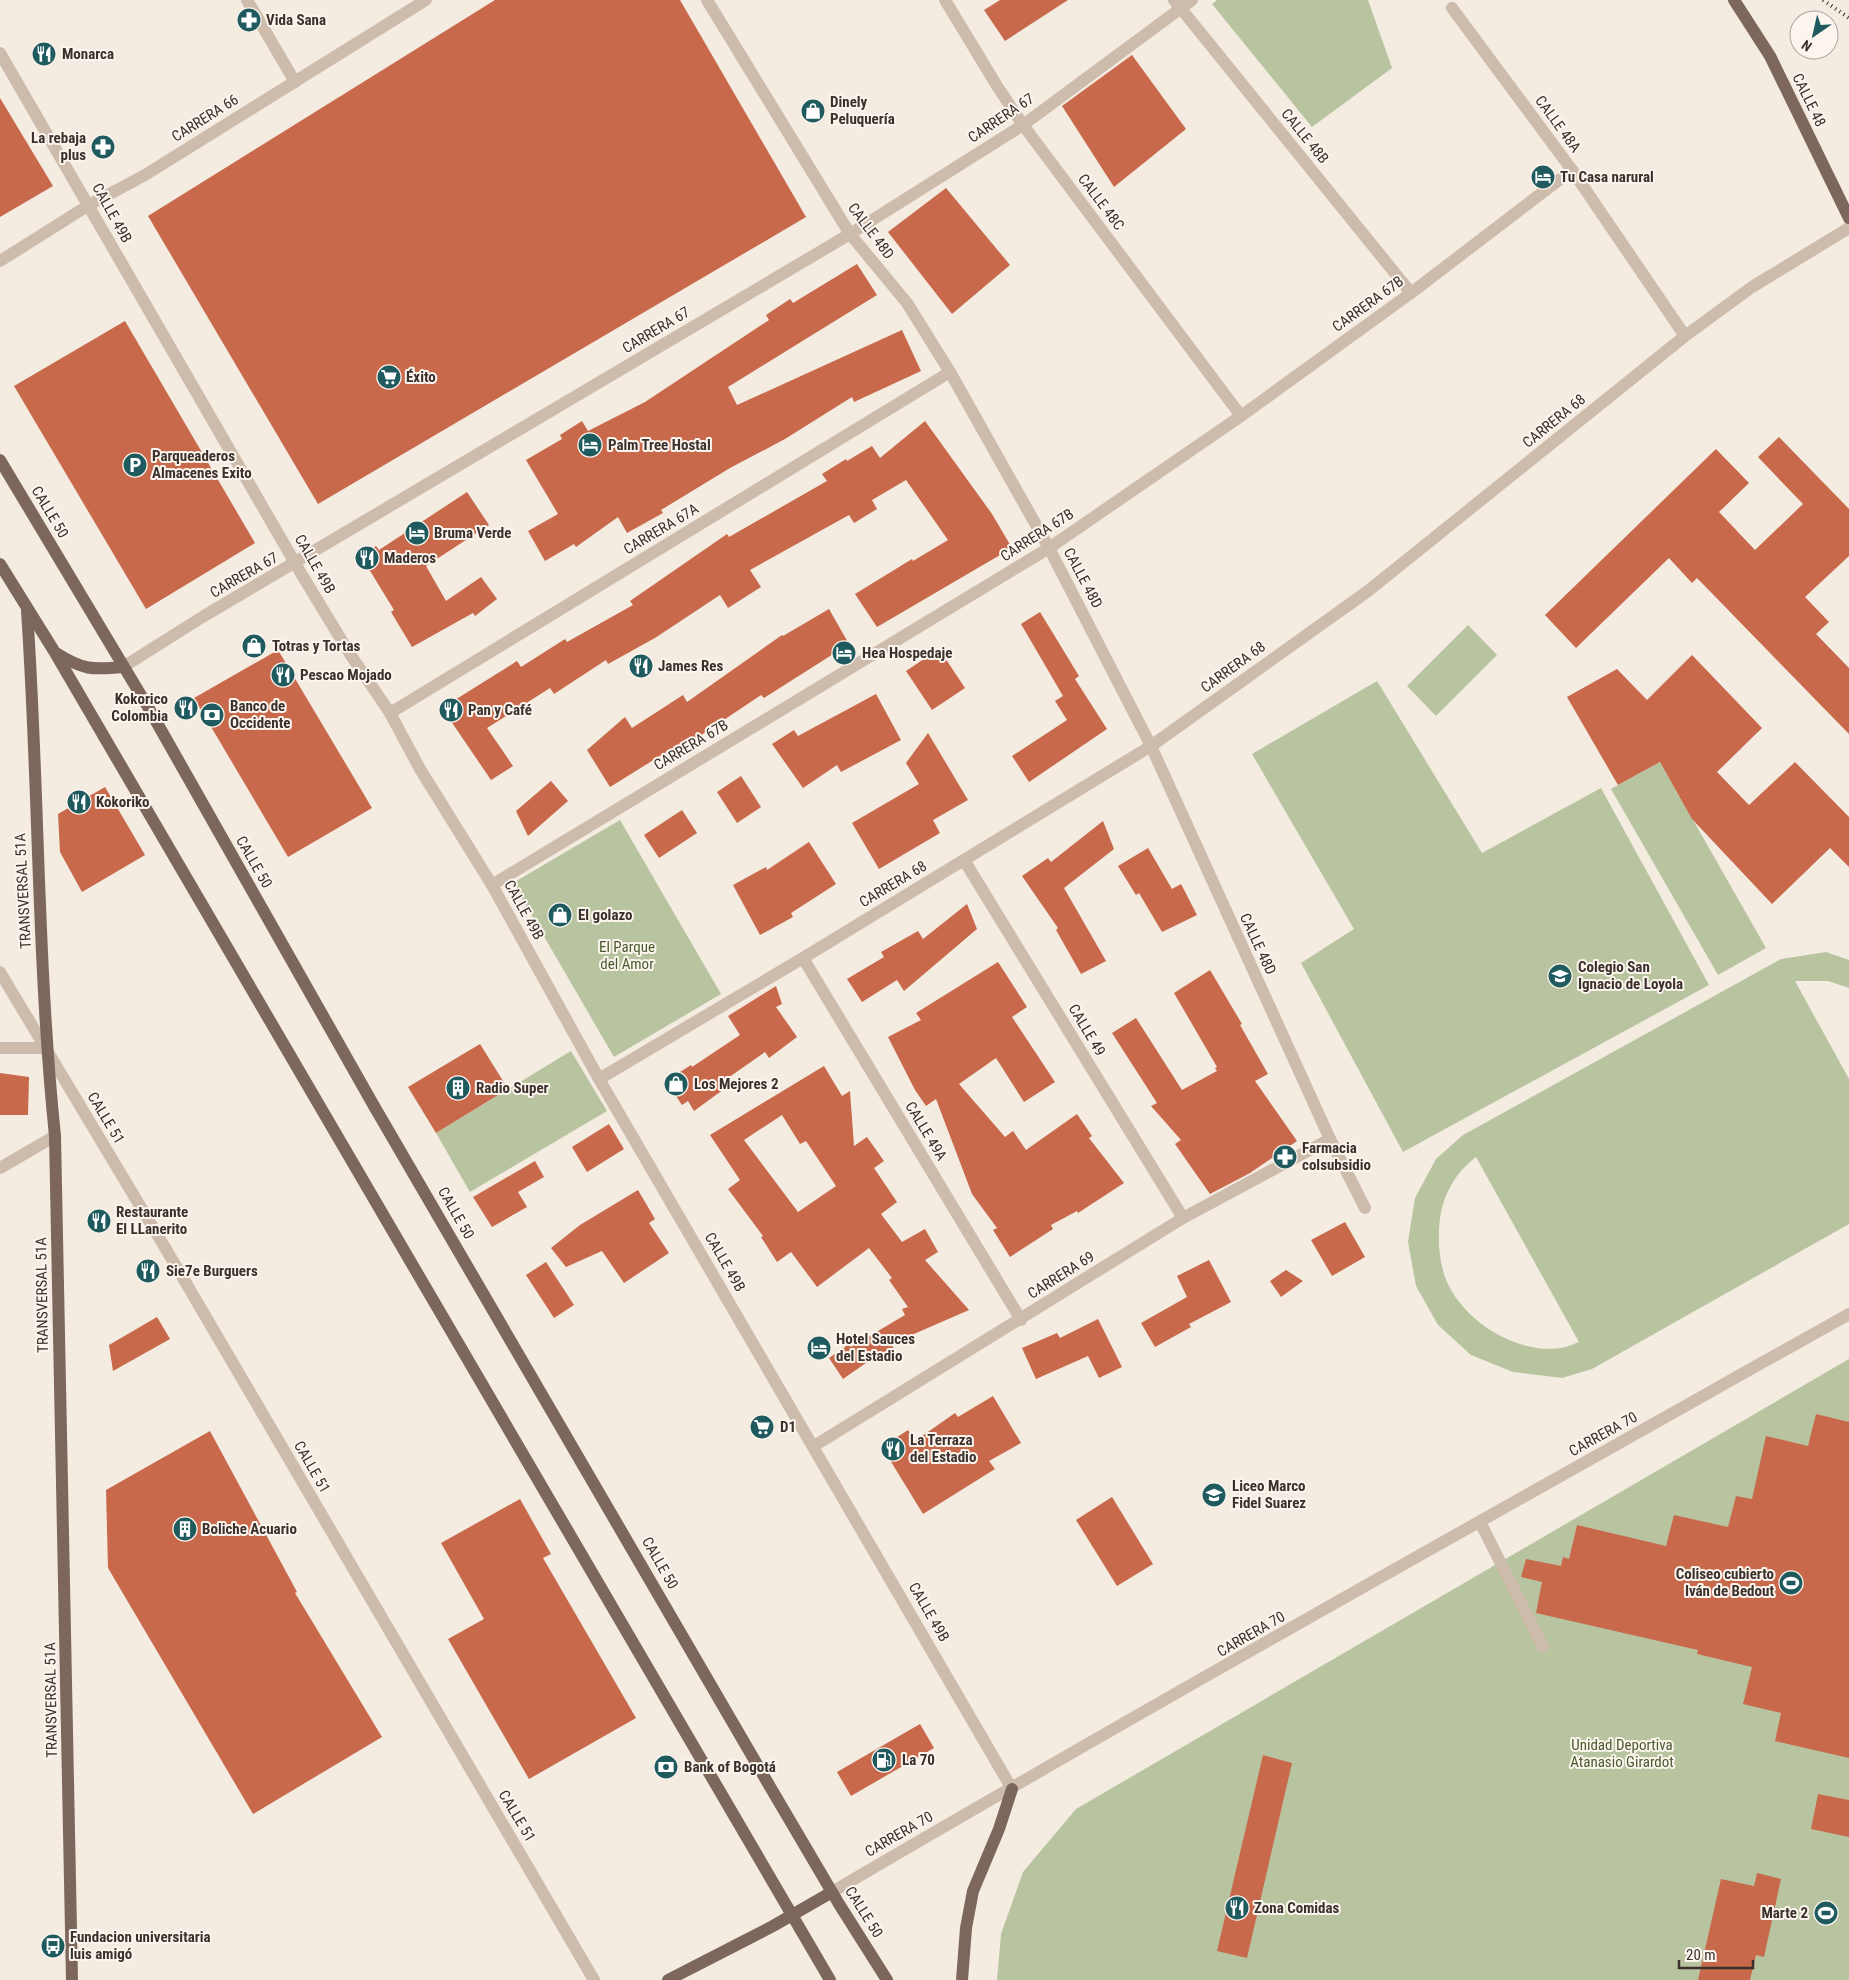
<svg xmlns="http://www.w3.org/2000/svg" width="1849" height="1980" font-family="'Roboto Condensed',sans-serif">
<rect width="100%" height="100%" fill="#f4ebe1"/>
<g fill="#b8c4a0" fill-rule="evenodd">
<polygon points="1217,0 1368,0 1392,68 1312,127 1212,4"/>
<polygon points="1468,625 1497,655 1436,716 1407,686"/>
<polygon points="1377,681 1482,853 1601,788 1709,985 1403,1152 1301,963 1354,929 1252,754"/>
<polygon points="1660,762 1766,948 1718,975 1611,789"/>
<polygon points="620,820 721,994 614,1057 513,883"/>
<path d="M1826,952L1849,960V988L1828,981H1795L1849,1079V1224L1592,1369L1562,1378L1513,1372L1471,1355L1438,1325L1416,1286L1408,1242L1415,1198L1436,1159L1463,1135L1781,959ZM1476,1157L1579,1342C1573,1344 1567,1347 1561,1348C1515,1355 1458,1318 1444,1274C1438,1255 1438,1236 1440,1217C1444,1193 1456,1172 1476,1157Z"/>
<polygon points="571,1051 607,1111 470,1192 436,1133"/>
<polygon points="1849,1359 1849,1980 997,1980 1001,1934 1023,1872 1076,1809"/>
</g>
<g fill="#c8694b" fill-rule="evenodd">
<polygon points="495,0 680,0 806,217 318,504 148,216"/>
<polygon points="1000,0 1068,0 1005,41 984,10"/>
<polygon points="1132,55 1186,129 1114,187 1062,106"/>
<polygon points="0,98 53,186 0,217"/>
<polygon points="946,188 1010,265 952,314 888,232"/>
<polygon points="857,264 877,295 728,387 737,405 902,330 921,371 854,402 852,397 785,439 730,468 661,510 663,513 627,533 618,517 576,547 574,544 545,561 528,531 558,514 526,460 562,439 560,435 582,421 588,431 645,402 769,320 766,315 790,299 793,303"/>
<polygon points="125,321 255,543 146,609 14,386"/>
<polygon points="925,421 992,514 1012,548 877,627 855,594 912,559 913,561 948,540 906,480 872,500 877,509 854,523 849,515 750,570 761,587 728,608 720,595 655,638 608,664 606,660 554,694 550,688 487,728 513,766 491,780 442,708 517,661 521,667 565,639 567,642 633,605 630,601 727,534 729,537 827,481 822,474 846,459 847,461 872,446 880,458"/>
<polygon points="1779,437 1849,509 1849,556 1805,597 1829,622 1816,634 1849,668 1849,734 1697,578 1692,583 1669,558 1576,648 1545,615 1716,449 1749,483 1719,512 1755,550 1803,504 1758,457"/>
<polygon points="467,492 489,525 426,566 446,601 481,577 497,599 475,616 473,613 412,647 391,612 394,610 361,556 376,546 379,550"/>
<polygon points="829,609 849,644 764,698 761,695 670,756 668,751 610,787 587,750 625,717 632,728 683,695 687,702 782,635 783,636"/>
<polygon points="1040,612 1079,676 1075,679 1107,729 1029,782 1012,756 1067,720 1055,701 1063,696 1021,624"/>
<polygon points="939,649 965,688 932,710 906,671"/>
<polygon points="278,650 372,808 288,857 194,698"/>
<polygon points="1692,655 1762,728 1717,772 1749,805 1795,762 1849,817 1849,867 1830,848 1772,904 1692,819 1660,762 1618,785 1567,697 1617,669 1647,700"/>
<polygon points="876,694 901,740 841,772 837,765 803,788 772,744 794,730 798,736"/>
<polygon points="928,733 968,800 933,820 940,833 879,869 852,823 919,784 906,763"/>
<polygon points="741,776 761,807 737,823 717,792"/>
<polygon points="551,781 568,801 528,836 516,811"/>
<polygon points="105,787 145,855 82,892 60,852 58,814"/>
<polygon points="682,810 697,833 659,858 644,835"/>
<polygon points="1103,821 1114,849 1064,888 1106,961 1081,974 1056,930 1058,928 1022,876 1048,858 1051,862"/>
<polygon points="809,842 836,884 791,913 793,917 760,935 733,885 766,867 767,870"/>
<polygon points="1148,848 1172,889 1181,884 1197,915 1162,932 1139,893 1136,895 1118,866"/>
<polygon points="967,904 977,929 904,991 897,980 862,1002 847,979 884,957 881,952 918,931 923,939"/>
<polygon points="998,962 1027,1007 1012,1017 1055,1082 1024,1102 996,1058 959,1084 1005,1137 1013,1131 1026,1150 1077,1114 1092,1136 1089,1138 1124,1183 1078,1213 1077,1211 1051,1225 1053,1229 1010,1257 993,1230 997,1228 972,1194 936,1099 926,1106 915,1090 888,1037 921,1020 916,1013"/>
<polygon points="1210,970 1242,1024 1240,1025 1268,1074 1255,1081 1297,1141 1250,1173 1210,1194 1175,1144 1181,1140 1151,1106 1157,1103 1112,1033 1136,1018 1182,1090 1217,1071 1215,1068 1217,1067 1174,993"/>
<polygon points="776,986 782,1004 776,1007 797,1037 769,1058 765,1052 728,1078 731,1084 694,1111 688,1101 682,1105 666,1081 691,1065 692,1067 740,1035 728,1016"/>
<polygon points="480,1044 508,1089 436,1133 408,1087"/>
<path d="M824,1066L842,1096L850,1091L854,1146L867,1137L884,1161L874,1168L897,1202L881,1214L902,1242L925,1229L938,1252L925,1260L969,1310L891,1344L895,1350L876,1361L873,1358L843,1379L829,1358L849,1344L851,1347L905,1315L902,1309L908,1307L889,1280L892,1278L869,1248L817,1287L791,1252L777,1262L761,1237L763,1236L728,1189L740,1180L710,1135ZM782,1115L800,1144L806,1141L836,1186L798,1212L744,1140Z"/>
<polygon points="0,1073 29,1077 28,1115 0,1115"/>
<polygon points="609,1124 624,1149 587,1172 572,1147"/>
<polygon points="535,1161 544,1177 518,1192 527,1207 492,1227 473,1197"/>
<polygon points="638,1190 655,1219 649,1223 669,1253 624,1283 602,1251 566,1267 551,1248 580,1225"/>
<polygon points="1345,1222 1365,1257 1332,1276 1311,1240"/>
<polygon points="1209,1260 1231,1302 1189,1324 1191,1327 1155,1347 1141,1323 1187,1297 1177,1276"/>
<polygon points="546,1262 574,1305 554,1318 526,1275"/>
<polygon points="1286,1270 1303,1281 1281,1297 1270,1281"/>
<polygon points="157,1317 170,1339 113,1371 109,1345"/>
<polygon points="1098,1319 1122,1367 1099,1378 1088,1356 1036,1379 1022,1348 1057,1333 1060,1338"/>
<polygon points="993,1396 1021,1443 989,1461 995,1469 923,1514 882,1447 908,1430 915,1441 955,1413 958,1417"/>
<polygon points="1816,1414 1849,1422 1849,1758 1775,1741 1781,1713 1743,1704 1752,1667 1697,1654 1698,1650 1536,1613 1542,1582 1521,1577 1526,1559 1561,1566 1563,1557 1569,1559 1577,1525 1666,1546 1674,1515 1728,1527 1736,1496 1752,1499 1766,1436 1808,1446"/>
<polygon points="210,1431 297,1592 295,1593 382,1737 253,1814 108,1568 106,1490"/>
<polygon points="1112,1497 1153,1564 1117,1586 1076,1520"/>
<polygon points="520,1499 551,1554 543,1558 636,1718 529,1779 448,1639 484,1619 441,1543"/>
<polygon points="920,1724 934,1748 851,1796 837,1772"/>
<polygon points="1263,1755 1292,1763 1247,1958 1217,1951"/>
<polygon points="1818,1794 1849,1800 1849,1837 1811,1829"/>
<polygon points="1757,1873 1781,1879 1764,1957 1756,1955 1750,1980 1698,1980 1721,1879 1754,1886"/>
</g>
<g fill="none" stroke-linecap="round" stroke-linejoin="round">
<g stroke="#cdbbac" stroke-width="12">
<polyline points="247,0 295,82"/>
<polyline points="707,0 850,234 907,303 950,372 1049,548 1151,746 1330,1139 1365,1208"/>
<polyline points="945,0 997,86 1023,125 1241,416"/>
<polyline points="1174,0 1411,293"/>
<polyline points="1452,8 1572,170 1685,336"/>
<polyline points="0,53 302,575 350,654 390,713 420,769 492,885 599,1079 1012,1789"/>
<polyline points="0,261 89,205 145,175 426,0"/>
<polyline points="123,667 204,616 850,234 1023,125 1192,0"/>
<polyline points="390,713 950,372"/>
<polyline points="964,860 1183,1218"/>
<polyline points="492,885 1049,548 1241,416 1411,293 1572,170"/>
<polyline points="803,958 1021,1320"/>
<polyline points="0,972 176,1266 594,1980"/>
<polyline points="0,1048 46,1048"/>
<polyline points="599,1079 803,958 1151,746 1368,591 1685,336 1752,287 1849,228"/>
<polyline points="0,1168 55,1136"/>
<polyline points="814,1446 1183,1218 1330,1139"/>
<polyline points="1480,1522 1543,1647"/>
<path d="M832,1892C1168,1695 1509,1505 1849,1314"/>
</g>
<g stroke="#7d675c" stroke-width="12">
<polyline points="1734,0 1770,56 1849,218"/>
<polyline points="0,460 148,707 374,1106 769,1785 839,1904 887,1980"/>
<polyline points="0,564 54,651 830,1980"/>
<path d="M27,611C39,786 37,962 55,1136L72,1980"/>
<path d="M56,653C83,670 92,670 123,667"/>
<polyline points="668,1980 773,1926 832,1892"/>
<polyline points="962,1980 966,1928 973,1891 999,1829 1012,1789"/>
</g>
<polyline stroke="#3b302b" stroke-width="4" stroke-dasharray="1 4" stroke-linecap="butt" points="1823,0 1849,18"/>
</g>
<defs>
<symbol id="pharmacy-disc" viewBox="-11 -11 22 22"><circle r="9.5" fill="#1f5a5e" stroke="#fbf5ee"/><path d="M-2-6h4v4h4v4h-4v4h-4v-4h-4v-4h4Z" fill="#fff"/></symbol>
<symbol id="restaurant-disc" viewBox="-11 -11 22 22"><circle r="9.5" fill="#1f5a5e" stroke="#fbf5ee"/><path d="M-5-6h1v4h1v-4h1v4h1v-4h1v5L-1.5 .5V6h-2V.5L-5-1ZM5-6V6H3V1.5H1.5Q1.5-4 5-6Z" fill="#fff"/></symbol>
<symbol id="shop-disc" viewBox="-11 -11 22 22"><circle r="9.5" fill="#1f5a5e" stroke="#fbf5ee"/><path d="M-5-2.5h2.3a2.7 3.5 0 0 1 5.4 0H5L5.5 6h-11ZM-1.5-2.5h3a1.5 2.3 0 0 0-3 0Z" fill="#fff"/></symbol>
<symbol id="hotel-disc" viewBox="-11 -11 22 22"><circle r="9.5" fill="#1f5a5e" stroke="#fbf5ee"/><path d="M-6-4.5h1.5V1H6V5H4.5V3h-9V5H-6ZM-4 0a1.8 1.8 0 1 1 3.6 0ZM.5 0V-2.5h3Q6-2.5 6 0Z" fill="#fff"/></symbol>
<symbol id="supermarket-disc" viewBox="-11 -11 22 22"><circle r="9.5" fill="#1f5a5e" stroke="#fbf5ee"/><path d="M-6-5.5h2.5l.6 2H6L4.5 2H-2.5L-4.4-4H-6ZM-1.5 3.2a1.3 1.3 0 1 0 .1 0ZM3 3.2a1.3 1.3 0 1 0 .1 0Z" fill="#fff"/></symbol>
<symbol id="parking-disc" viewBox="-11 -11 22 22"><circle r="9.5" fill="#1f5a5e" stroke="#fbf5ee"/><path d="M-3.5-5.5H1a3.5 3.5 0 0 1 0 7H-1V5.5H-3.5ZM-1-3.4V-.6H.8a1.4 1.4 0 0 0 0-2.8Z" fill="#fff"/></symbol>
<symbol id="bank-disc" viewBox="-11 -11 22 22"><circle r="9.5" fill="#1f5a5e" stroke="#fbf5ee"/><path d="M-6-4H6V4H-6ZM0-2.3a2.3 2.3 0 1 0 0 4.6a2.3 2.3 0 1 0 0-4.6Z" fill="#fff"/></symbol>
<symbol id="school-disc" viewBox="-11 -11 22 22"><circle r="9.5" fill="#1f5a5e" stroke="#fbf5ee"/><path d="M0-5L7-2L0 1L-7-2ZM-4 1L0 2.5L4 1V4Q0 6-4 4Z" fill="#fff"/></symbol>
<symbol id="building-disc" viewBox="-11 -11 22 22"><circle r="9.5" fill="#1f5a5e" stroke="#fbf5ee"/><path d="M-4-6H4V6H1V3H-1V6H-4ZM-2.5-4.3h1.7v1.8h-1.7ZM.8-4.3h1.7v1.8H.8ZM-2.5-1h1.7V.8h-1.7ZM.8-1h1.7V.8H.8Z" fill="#fff"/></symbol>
<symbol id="stadium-disc" viewBox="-11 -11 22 22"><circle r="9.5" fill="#1f5a5e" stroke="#fbf5ee"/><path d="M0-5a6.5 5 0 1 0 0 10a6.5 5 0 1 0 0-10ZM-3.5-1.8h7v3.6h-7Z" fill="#fff"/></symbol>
<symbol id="fuel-disc" viewBox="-11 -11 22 22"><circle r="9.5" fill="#1f5a5e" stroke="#fbf5ee"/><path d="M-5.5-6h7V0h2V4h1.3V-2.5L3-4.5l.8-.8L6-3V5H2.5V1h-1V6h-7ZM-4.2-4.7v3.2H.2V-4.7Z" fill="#fff"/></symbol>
<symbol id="bus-disc" viewBox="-11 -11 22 22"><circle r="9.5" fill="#1f5a5e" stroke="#fbf5ee"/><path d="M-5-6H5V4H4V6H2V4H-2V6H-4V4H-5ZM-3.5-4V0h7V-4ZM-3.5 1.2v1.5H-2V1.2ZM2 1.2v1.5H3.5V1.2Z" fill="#fff"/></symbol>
</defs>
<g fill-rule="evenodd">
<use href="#pharmacy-disc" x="235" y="6" width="28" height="28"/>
<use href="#restaurant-disc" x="30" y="40" width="28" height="28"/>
<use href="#shop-disc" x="799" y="97" width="28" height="28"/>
<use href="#pharmacy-disc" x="89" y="133" width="28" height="28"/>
<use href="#hotel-disc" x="1529" y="163" width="28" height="28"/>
<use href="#supermarket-disc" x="375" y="363" width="28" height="28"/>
<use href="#hotel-disc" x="576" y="431" width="28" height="28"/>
<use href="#parking-disc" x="121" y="451" width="28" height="28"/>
<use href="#hotel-disc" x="403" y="519" width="28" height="28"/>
<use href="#restaurant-disc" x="353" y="544" width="28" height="28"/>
<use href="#shop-disc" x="240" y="632" width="28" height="28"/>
<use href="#hotel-disc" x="830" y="639" width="28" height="28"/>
<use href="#restaurant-disc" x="627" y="652" width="28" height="28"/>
<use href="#restaurant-disc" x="269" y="661" width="28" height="28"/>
<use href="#restaurant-disc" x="172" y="694" width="28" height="28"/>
<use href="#restaurant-disc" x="437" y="696" width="28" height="28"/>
<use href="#bank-disc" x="198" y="701" width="28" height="28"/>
<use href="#restaurant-disc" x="65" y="788" width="28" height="28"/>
<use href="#shop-disc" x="546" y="901" width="28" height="28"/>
<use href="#school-disc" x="1546" y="962" width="28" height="28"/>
<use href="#shop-disc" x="662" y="1070" width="28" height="28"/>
<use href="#building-disc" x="444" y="1074" width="28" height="28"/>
<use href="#pharmacy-disc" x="1271" y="1143" width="28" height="28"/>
<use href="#restaurant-disc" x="85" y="1207" width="28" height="28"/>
<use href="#restaurant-disc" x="134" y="1257" width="28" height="28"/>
<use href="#hotel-disc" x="805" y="1334" width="28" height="28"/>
<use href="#supermarket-disc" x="748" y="1413" width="28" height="28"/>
<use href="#restaurant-disc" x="879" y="1435" width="28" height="28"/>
<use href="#school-disc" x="1200" y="1481" width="28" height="28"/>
<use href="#building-disc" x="171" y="1515" width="28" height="28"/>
<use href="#stadium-disc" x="1777" y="1569" width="28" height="28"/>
<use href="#fuel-disc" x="870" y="1746" width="28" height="28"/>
<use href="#bank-disc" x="652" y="1753" width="28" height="28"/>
<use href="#restaurant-disc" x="1223" y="1894" width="28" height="28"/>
<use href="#stadium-disc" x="1812" y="1899" width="28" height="28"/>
<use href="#bus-disc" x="39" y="1932" width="28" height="28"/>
</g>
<g text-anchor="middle" stroke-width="4" stroke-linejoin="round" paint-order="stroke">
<g font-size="15" font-weight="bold" fill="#3b302b" stroke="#fbf5ee" text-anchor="start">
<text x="266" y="25">Vida Sana</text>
<text x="62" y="59">Monarca</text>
<text x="830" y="107">Dinely<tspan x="830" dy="17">Peluquería</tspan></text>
<text x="86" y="143" text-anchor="end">La rebaja<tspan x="86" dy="17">plus</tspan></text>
<text x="1560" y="182">Tu Casa narural</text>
<text x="406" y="382">Éxito</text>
<text x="608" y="450">Palm Tree Hostal</text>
<text x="152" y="461">Parqueaderos<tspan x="152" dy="17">Almacenes Exito</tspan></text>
<text x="434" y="538">Bruma Verde</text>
<text x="384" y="563">Maderos</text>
<text x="272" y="651">Totras y Tortas</text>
<text x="862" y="658">Hea Hospedaje</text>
<text x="658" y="671">James Res</text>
<text x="300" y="680">Pescao Mojado</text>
<text x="168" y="704" text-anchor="end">Kokorico<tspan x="168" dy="17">Colombia</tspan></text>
<text x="230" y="711">Banco de<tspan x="230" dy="17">Occidente</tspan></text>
<text x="468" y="715">Pan y Café</text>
<text x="96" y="807">Kokoriko</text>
<text x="578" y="920">El golazo</text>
<text x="1578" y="972">Colegio San<tspan x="1578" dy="17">Ignacio de Loyola</tspan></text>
<text x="694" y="1089">Los Mejores 2</text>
<text x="476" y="1093">Radio Super</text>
<text x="1302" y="1153">Farmacia<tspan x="1302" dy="17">colsubsidio</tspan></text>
<text x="116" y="1217">Restaurante<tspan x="116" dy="17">El LLanerito</tspan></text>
<text x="166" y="1276">Sie7e Burguers</text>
<text x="836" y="1344">Hotel Sauces<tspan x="836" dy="17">del Estadio</tspan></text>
<text x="780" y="1432">D1</text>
<text x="910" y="1445">La Terraza<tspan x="910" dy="17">del Estadio</tspan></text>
<text x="1232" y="1491">Liceo Marco<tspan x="1232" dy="17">Fidel Suarez</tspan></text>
<text x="202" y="1534">Boliche Acuario</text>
<text x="1774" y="1579" text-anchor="end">Coliseo cubierto<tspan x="1774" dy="17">Iván de Bedout</tspan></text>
<text x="902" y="1765">La 70</text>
<text x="684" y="1772">Bank of Bogotá</text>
<text x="1254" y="1913">Zona Comidas</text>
<text x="1808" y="1918" text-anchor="end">Marte 2</text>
<text x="70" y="1942">Fundacion universitaria<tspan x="70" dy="17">luis amigó</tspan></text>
</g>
<g font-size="15" fill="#3b302b" stroke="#fbf5ee">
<text transform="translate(1809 100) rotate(64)" y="5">CALLE 48</text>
<text transform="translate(205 118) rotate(-32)" y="5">CARRERA 66</text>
<text transform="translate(1001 118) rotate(-34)" y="5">CARRERA 67</text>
<text transform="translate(1558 124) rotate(54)" y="5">CALLE 48A</text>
<text transform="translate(1305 136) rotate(51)" y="5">CALLE 48B</text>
<text transform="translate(1101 202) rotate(53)" y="5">CALLE 48C</text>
<text transform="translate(112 213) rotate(61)" y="5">CALLE 49B</text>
<text transform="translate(871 231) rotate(53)" y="5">CALLE 48D</text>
<text transform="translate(1368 304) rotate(-36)" y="5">CARRERA 67B</text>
<text transform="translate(656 330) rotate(-31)" y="5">CARRERA 67</text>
<text transform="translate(1554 421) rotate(-39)" y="5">CARRERA 68</text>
<text transform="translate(50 512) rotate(59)" y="5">CALLE 50</text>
<text transform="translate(661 529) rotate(-31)" y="5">CARRERA 67A</text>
<text transform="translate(1037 535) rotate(-33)" y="5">CARRERA 67B</text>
<text transform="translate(315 564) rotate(60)" y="5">CALLE 49B</text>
<text transform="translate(244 575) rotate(-30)" y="5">CARRERA 67</text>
<text transform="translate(1083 578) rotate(62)" y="5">CALLE 48D</text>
<text transform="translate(1233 667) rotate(-36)" y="5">CARRERA 68</text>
<text transform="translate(691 745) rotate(-31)" y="5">CARRERA 67B</text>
<text transform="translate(254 862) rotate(60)" y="5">CALLE 50</text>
<text transform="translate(893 884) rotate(-31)" y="5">CARRERA 68</text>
<text transform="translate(23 891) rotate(-93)" y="5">TRANSVERSAL 51A</text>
<text transform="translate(524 910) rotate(61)" y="5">CALLE 49B</text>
<text transform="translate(1258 944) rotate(65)" y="5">CALLE 48D</text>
<text transform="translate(1087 1030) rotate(59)" y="5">CALLE 49</text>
<text transform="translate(106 1118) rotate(59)" y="5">CALLE 51</text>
<text transform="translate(926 1131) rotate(59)" y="5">CALLE 49A</text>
<text transform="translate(456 1213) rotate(60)" y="5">CALLE 50</text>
<text transform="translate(725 1262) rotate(60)" y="5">CALLE 49B</text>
<text transform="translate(1061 1275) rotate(-32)" y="5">CARRERA 69</text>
<text transform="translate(42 1295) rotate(-91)" y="5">TRANSVERSAL 51A</text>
<text transform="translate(1603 1434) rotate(-29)" y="5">CARRERA 70</text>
<text transform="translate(312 1467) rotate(60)" y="5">CALLE 51</text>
<text transform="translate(660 1563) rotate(60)" y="5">CALLE 50</text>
<text transform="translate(929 1612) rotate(60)" y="5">CALLE 49B</text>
<text transform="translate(1251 1634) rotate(-30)" y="5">CARRERA 70</text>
<text transform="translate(51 1700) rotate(-91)" y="5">TRANSVERSAL 51A</text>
<text transform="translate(517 1816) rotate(59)" y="5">CALLE 51</text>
<text transform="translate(899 1834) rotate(-30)" y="5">CARRERA 70</text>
<text transform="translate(864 1912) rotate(58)" y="5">CALLE 50</text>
</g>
<g font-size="15" fill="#4a5a2e" stroke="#fbf5ee">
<text x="627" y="952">El Parque<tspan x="627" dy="17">del Amor</tspan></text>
<text x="1622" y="1750">Unidad Deportiva<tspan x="1622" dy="17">Atanasio Girardot</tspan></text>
</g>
</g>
<g transform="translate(1814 35) rotate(214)"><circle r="24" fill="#fbf5ee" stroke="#aea6a0"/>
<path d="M0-4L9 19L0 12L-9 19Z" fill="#1f5a5e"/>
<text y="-8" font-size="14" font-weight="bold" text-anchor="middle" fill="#3b302b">N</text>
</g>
<path d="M1679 1960v8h74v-8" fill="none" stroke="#3b302b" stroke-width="2.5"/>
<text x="1686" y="1960" font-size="15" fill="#3b302b" stroke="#fbf5ee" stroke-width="4" paint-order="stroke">20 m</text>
</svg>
